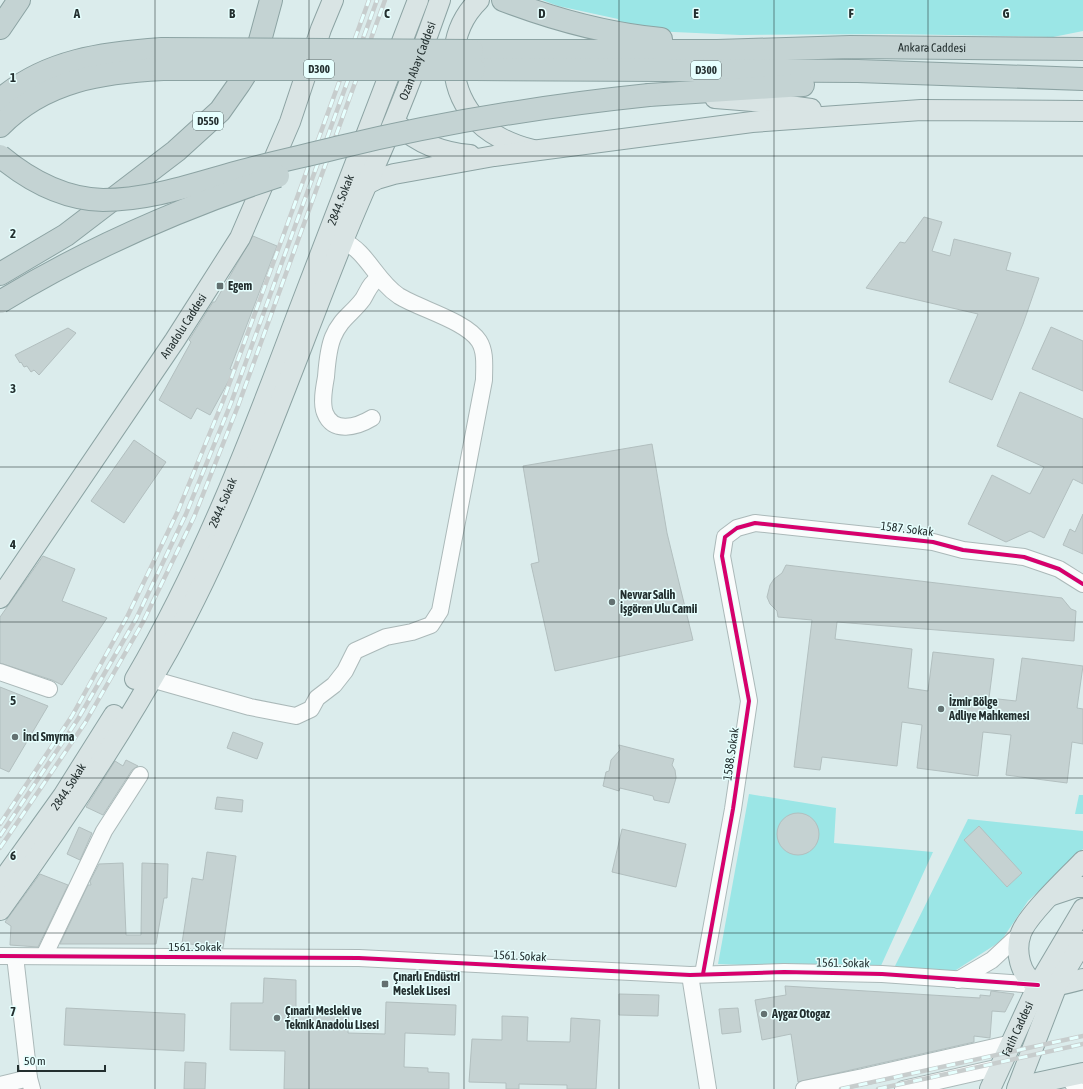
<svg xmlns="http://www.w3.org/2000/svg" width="1083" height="1089" font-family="'Asap Condensed',sans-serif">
<rect width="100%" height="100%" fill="#dbecec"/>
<g fill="#9be6e6">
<polygon points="542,0 1083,0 1083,31 1053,37 893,34 740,35 652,31 617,26 618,19 558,6"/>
<polygon points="749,794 836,808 834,843 933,852 879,970 718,964"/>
<polygon points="1079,795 1083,795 1083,814 1075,814"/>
<polygon points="968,819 1083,831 1083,849 1028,901 1001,941 953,972 893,970"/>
</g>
<g fill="#c5d2d2" stroke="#b2bfbf">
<polygon points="924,217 942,222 932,251 950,256 954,239 1011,253 1006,270 1039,278 1023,324 992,400 949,382 978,314 866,288 900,242 905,243"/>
<polygon points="253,236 277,246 230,369 234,371 210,415 197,408 191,419 159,400 191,342 189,340 213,302 215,302"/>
<polygon points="1051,327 1083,341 1083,391 1032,369"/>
<polygon points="68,328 76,333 39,375 34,370 31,372 27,366 24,367 21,362 20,363 15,355"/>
<polygon points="1020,392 1083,419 1083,484 1073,479 1044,538 1030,531 1006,542 968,524 992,475 1030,494 1044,467 997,446"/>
<polygon points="134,440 166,462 124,523 91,501"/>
<polygon points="652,444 667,533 693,640 555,671 531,564 539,562 523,466"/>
<polygon points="1083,514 1083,554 1063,545 1070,529 1075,532"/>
<polygon points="43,556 75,569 62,601 107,618 62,685 52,680 0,663 0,617"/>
<polygon points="786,565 1062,598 1071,609 1076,611 1074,641 837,622 835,639 912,649 908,688 928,691 933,652 994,659 989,698 1016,701 1022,658 1083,666 1077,708 1083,709 1083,744 1072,742 1067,783 1006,775 1011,735 983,732 978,776 917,768 922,725 902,722 897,766 822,757 820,770 794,767 812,620 778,617 777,611 770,604 767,597 770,585 774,579 782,573"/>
<polygon points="0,687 48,706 9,772 0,768"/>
<polygon points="233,732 263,743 257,759 227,748"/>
<polygon points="619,745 674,759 672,765 675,770 676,778 669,803 654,800 653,796 620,788 619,791 603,786 606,772 609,771 611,760 620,750"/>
<polygon points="126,760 138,766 132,770 103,815 86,807 115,761 123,766"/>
<polygon points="217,797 243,800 242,812 215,809"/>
<circle cx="798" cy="834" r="21"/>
<polygon points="979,826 1022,873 1007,887 964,840"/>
<polygon points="79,827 92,833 80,860 67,854"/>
<polygon points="622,829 686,844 676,887 612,872"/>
<polygon points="207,852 236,856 223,948 182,943 192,878 203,880"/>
<polygon points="123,863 126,935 141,935 142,863 168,864 167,898 164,898 156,944 60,944 88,885 91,885 90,881 99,864"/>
<polygon points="40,874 68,885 38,947 10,945 11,926 5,922"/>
<polygon points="264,978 296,980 296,1012 349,1014 348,1033 385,1034 386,1002 456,1005 455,1035 405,1033 404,1067 428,1068 428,1072 449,1073 449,1089 284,1089 285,1051 230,1050 231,1003 263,1003"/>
<polygon points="785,986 980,998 980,995 990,996 991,991 1014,994 1005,1012 992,1011 990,1038 974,1036 974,1042 798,1082 791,1034 762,1040 755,1000 786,995"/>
<polygon points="619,994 659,995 658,1016 619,1015"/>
<polygon points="66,1008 185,1014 184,1051 64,1045"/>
<polygon points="738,1008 741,1032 722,1034 719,1009"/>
<polygon points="502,1016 528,1017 527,1041 570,1042 571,1018 600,1020 596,1089 567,1089 567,1085 519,1084 519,1089 506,1089 506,1083 469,1082 472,1039 502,1040"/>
<polygon points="185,1062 206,1063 205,1089 184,1089"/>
</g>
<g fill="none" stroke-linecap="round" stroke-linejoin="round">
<defs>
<g id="minor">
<path d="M372,418C357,427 333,434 325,413C321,403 324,388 326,377C327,364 328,349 333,337C341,318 352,314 363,299C368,291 370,283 379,278"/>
<polyline points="0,672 49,689"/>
<path d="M151,679L250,707L296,716L311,709L317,698L334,685L345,671L355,651L386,637L412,632L431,625L440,611L484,380C484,367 486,352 479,341C466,321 420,309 399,296C376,281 367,251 343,241"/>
<polyline points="0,956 359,958 690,975 784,972 882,974 1038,985"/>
<polyline points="15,956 29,1078"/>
<polyline points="44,956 104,831 140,775"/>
<polyline points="703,974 733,809 749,701 722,556 725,537 737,528 755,523 933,542 963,550 1024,557 1059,569 1083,584"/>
<polyline points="690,975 708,1089"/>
<polyline points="958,980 992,960 1021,933"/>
<polyline points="1067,1076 1077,1089"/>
<polyline points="0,1085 29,1078 32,1089"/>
<polyline points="804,1089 863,1077 1012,1043"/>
<polyline points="903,1089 1000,1067"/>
</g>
<g id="major">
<path d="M479,0C447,31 446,82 473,116C487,134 512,145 533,150"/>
<polyline points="715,98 753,101 811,109"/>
<path d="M398,125C418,143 443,153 470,155"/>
<polyline points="365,185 377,179 394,174 494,156 752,122 921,110 1083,111"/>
<path id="s1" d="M0,598L175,340L240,238L290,122L321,29L333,0"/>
<path id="s2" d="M135,679C202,565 250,441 296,318C336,212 377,106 418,0"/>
<path d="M1083,861C1068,877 1028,914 1021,933C1015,950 1019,977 1038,984C1049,989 1072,982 1083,979"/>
<path id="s3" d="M0,884L63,796L114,715"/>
<polyline points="1052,895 1076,887 1083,887"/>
<path id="s4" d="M0,910C61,826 118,740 169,649C240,520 288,378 343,241C359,200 378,160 395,119C411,80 426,40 440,0"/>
<polyline points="1018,1087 1083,1073"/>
<path id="s5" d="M990,1089L1038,985L1083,909"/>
<polyline points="1017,1089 1057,985 1083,941"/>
</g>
<g id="highway">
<path d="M503,0C553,19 608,34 661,39"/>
<polyline points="0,28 19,0"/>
<path id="s6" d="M472,51H717L850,47L1083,49"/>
<polyline points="474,69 858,71 1083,79"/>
<polyline points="649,95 803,85"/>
<path d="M0,100C46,60 104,53 162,49"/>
<path d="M0,126C45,80 103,72 163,69"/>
<polyline points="0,274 66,235 176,151 220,111 239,84 255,59 271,0"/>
</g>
</defs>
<use href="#minor" stroke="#abb9b9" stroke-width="18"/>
<use href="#major" stroke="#8ca3a3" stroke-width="22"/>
<use href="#highway" stroke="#8ca3a3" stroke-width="24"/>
<use href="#minor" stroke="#fafcfc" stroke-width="16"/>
<use href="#major" stroke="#d9e4e4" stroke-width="20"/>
<use href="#highway" stroke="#c4d3d3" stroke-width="22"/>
<defs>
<g id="rail">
<polyline points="0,824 72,716 128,615 178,511 223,401 369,0"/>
<polyline points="0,836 78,719 136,619 186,514 231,403 377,0"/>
<polyline points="0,848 85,723 143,622 194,517 238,406 385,0"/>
<polyline points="841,1089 1083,1036"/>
<polyline points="878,1089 1083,1044"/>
</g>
</defs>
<use href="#rail" stroke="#c7cdcd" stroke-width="4.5"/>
<use href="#rail" stroke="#e6fffe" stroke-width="3" stroke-dasharray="9" stroke-linecap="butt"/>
<defs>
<g id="highway-bridge">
<polyline points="162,49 472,51"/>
<polyline points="163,69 474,69"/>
<path d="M0,156C30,181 64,199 103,200C150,200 194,184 238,172C271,163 304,156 336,148C439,123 543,106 649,95"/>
<path d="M0,302C87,249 181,208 278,176"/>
</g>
</defs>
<use href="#highway-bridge" stroke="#8ca3a3" stroke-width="24" stroke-linecap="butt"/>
<use href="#highway-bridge" stroke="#c4d3d3" stroke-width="22"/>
<defs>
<g id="cycleway">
<polyline points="0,956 359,958 690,975 784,972 882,974 1038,985"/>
<polyline points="703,974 733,809 749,701 722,556 725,537 737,528 755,523 933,542 963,550 1024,557 1059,569 1083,584"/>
</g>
</defs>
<use href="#cycleway" stroke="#e6fffe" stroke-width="6"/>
<use href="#cycleway" stroke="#d6006c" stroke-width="4"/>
</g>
<path fill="none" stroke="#232f2f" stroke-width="1" stroke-opacity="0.55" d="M155,0V1089M309,0V1089M464,0V1089M619,0V1089M774,0V1089M928,0V1089M0,156H1083M0,311H1083M0,467H1083M0,622H1083M0,778H1083M0,933H1083"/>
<g fill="#637171" stroke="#e6fffe" stroke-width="1.5">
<rect x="216" y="282" width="8" height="8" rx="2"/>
<circle cx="612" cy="602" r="4"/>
<circle cx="941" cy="709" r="4"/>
<circle cx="15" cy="737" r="4"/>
<rect x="381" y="980" width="8" height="8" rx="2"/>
<circle cx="764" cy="1014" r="4"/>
<circle cx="277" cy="1018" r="4"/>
</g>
<g text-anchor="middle" stroke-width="3" stroke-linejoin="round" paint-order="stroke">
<g fill="#e6fffe" stroke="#5e6d6d" stroke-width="1">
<rect x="304" y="60" width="30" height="18" rx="3"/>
<rect x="691" y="61" width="30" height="18" rx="3"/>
<rect x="193" y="112" width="30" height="18" rx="3"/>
</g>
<g font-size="11" font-weight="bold" fill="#232f2f">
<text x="319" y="73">D300</text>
<text x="706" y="74">D300</text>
<text x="208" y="125">D550</text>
</g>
<g font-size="12" fill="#232f2f" stroke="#e6fffe">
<text dy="4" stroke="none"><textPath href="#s6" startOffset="460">Ankara Caddesi</textPath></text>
<text dy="4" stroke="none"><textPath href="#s4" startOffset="950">Ozan Abay Caddesi</textPath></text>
<text dy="4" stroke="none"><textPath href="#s2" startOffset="522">2844. Sokak</textPath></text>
<text dy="4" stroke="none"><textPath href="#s1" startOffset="328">Anadolu Caddesi</textPath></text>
<text dy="4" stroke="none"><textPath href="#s2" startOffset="197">2844. Sokak</textPath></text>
<text transform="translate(907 529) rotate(7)" y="4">1587. Sokak</text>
<text transform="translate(731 754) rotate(-82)" y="4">1588. Sokak</text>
<text dy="4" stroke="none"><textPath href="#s3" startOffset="119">2844. Sokak</textPath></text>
<text x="195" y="951">1561. Sokak</text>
<text transform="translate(520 956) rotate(3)" y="4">1561. Sokak</text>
<text transform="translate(843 963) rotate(1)" y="4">1561. Sokak</text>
<text dy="4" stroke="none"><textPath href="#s5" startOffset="66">Fatih Caddesi</textPath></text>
</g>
<g font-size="12" font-weight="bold" fill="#232f2f" stroke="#e6fffe" text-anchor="start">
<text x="228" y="290">Egem</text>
<text x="620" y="599">Nevvar Salih<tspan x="620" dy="14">İşgören Ulu Camii</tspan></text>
<text x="949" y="706">İzmir Bölge<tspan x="949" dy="14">Adliye Mahkemesi</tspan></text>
<text x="23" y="741">İnci Smyrna</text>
<text x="393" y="981">Çınarlı Endüstri<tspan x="393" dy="14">Meslek Lisesi</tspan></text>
<text x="285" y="1015">Çınarlı Mesleki ve<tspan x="285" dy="14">Teknik Anadolu Lisesi</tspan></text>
<text x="772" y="1018">Aygaz Otogaz</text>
</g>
</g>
<g font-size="13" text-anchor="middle" font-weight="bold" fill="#232f2f" stroke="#e6fffe" stroke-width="3" stroke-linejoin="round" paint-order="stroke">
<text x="77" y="18">A</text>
<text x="232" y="18">B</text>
<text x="387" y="18">C</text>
<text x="542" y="18">D</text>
<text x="696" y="18">E</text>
<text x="851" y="18">F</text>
<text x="1006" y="18">G</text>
<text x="13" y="82">1</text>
<text x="13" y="238">2</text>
<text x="13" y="393">3</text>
<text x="13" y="549">4</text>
<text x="13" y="705">5</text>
<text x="13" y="860">6</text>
<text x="13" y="1016">7</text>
</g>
<path d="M18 1065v6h87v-6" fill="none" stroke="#232f2f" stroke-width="2"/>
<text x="24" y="1065" font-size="12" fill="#232f2f" stroke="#e6fffe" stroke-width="3" paint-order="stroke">50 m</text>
</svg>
